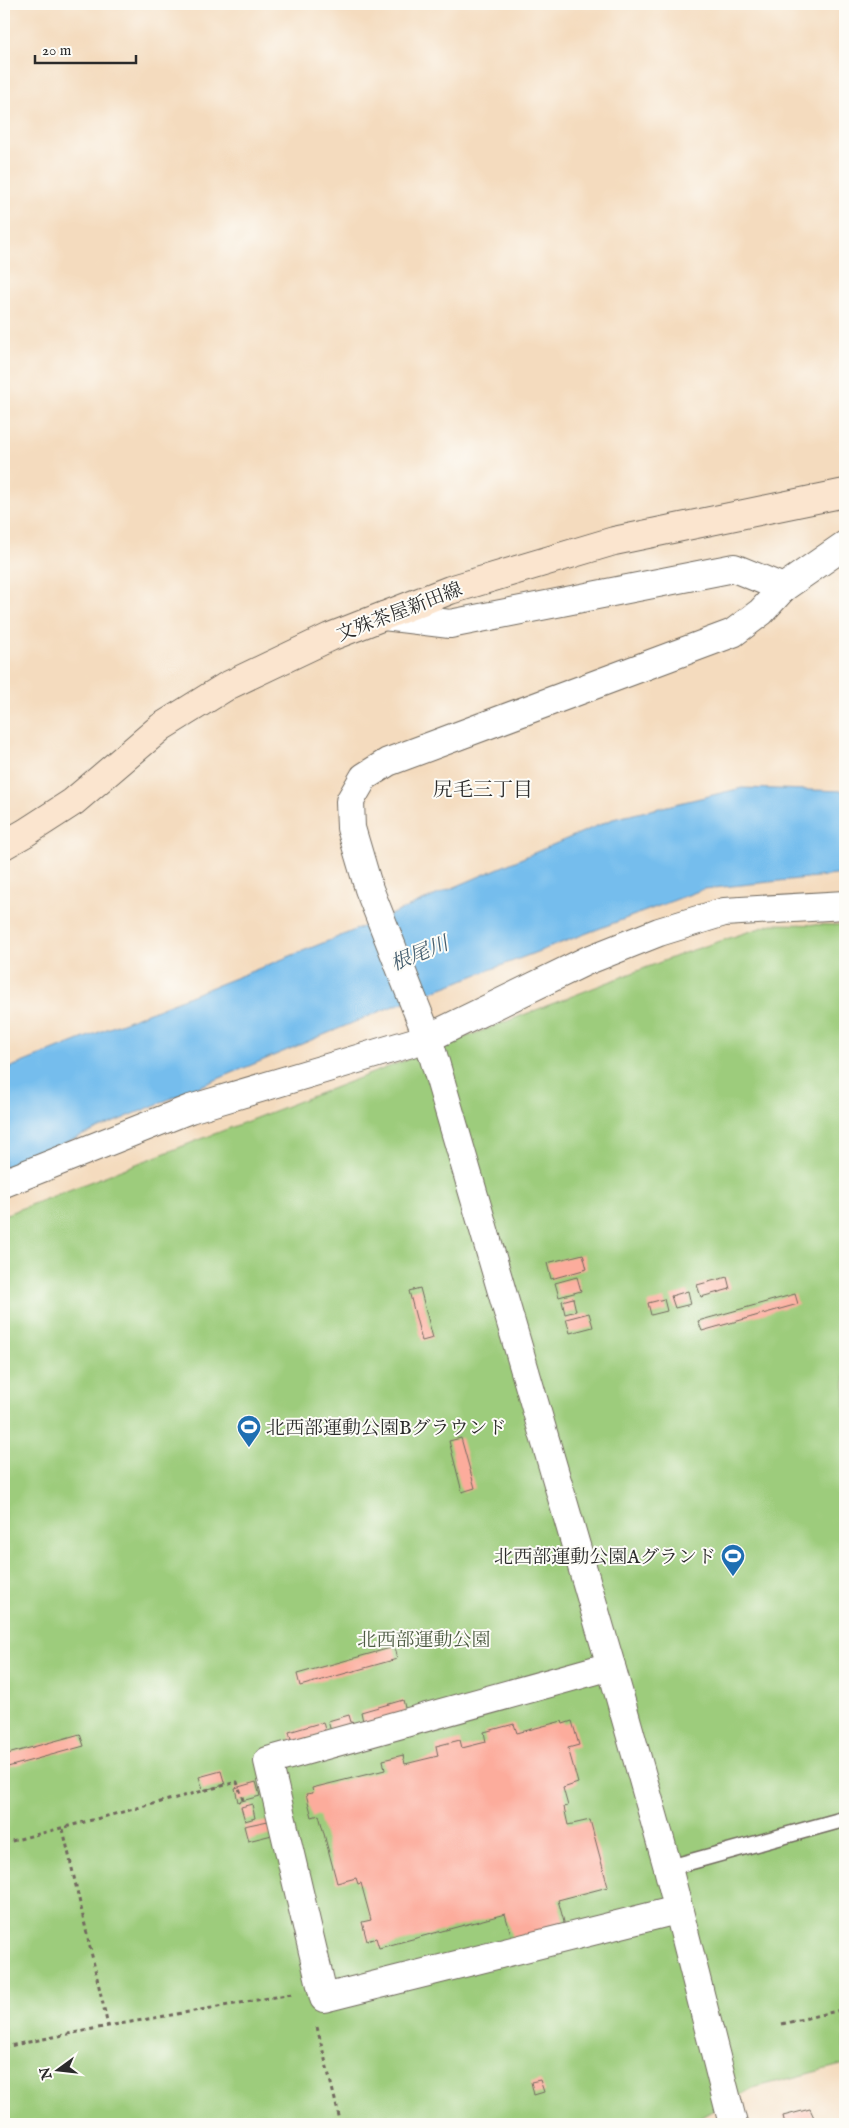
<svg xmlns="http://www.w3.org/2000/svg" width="849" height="2128" font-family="'IM FELL English','Noto Serif JP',serif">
<rect width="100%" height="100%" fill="#fdfcf7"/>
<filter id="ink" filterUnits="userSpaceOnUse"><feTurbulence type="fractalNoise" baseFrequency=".02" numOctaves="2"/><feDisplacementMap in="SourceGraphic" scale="10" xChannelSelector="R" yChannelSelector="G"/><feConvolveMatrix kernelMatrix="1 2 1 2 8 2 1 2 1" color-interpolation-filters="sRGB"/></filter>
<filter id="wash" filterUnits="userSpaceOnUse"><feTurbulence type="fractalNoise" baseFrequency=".0096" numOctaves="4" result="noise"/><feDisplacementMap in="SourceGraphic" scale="20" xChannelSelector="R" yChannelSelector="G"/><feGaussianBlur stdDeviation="1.12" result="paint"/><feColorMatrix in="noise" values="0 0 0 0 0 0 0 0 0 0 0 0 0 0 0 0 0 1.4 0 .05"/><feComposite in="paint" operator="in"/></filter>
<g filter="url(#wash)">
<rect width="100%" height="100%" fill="#f4dbbe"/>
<polygon fill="#9dcc7b" stroke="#647c53" points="772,924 845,925 845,2064 753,2088 689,2124 4,2124 4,1215 684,953"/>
<polygon fill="#74bded" stroke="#50748c" points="742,788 845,791 845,874 704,889 386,1009 4,1168 4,1070 348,933 613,819"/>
<g id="blocks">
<g fill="#fcac9c">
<polygon points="583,1254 587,1269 551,1279 547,1263"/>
<polygon points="577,1277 581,1291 559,1297 555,1283"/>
<polygon points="727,1277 730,1289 701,1297 697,1285"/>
<polygon points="420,1288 433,1338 422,1341 409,1291"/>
<polygon points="688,1291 691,1304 675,1308 671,1296"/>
<polygon points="795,1294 798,1304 702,1331 698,1321"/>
<polygon points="573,1298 576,1311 565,1314 562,1301"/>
<polygon points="664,1299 667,1311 651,1315 648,1303"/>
<polygon points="589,1313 593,1327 570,1333 566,1319"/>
<polygon points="461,1438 475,1488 462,1492 449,1441"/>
<polygon points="394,1647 397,1659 300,1686 297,1674"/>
<polygon points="403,1700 407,1715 364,1726 361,1712"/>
<polygon points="349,1715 353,1729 332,1735 328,1721"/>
<polygon points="562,1721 563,1724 572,1721 579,1745 568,1748 578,1783 563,1788 568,1806 564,1807 568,1825 590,1820 608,1887 558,1900 564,1922 562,1928 512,1938 505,1914 379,1948 376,1938 367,1941 362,1922 371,1920 361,1883 358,1884 356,1878 337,1883 319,1815 312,1817 306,1794 313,1793 312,1788 385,1770 383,1760 403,1755 405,1764 438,1756 436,1746 460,1740 462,1748 486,1742 484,1732 514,1724 517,1733"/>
<polygon points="323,1722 326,1734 292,1744 289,1732"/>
<polygon points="80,1734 84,1746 4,1768 4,1755"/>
<polygon points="221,1771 225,1785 203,1790 199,1777"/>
<polygon points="256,1782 260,1796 238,1802 235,1788"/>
<polygon points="252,1804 255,1818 245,1821 241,1807"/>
<polygon points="268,1821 272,1835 248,1841 244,1826"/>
<polygon points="540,2080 544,2092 534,2095 531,2082"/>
<polygon points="810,2109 817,2124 785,2124 783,2116"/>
</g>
</g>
</g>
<g filter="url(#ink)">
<use href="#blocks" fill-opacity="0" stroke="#71695e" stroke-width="1"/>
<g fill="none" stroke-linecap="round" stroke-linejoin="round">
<defs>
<polyline id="service" points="668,1868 845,1819"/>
<g id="minor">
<polyline points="384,616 450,624 734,568 783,588"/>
<polyline points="4,1183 190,1109 428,1038 586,961 659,932 724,912 845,905"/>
<polyline points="611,1666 268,1761 324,1998 677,1910"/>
<polyline points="733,2124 668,1868 611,1666 428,1038 369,889 351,828 350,801 364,777 388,762 733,633 761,612 783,588 845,545"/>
</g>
<polyline id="secondary" points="4,845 25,833 73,802 161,727 227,686 330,637 450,590 614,541 845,493"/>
</defs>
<use href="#service" stroke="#71695e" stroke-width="18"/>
<use href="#minor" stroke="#71695e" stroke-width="30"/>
<use href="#secondary" stroke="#71695e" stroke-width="30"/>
<g stroke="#71695e" stroke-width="3" stroke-dasharray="4 4" stroke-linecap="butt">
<polyline points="63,1829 108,2026"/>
<polyline points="4,1843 237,1782 243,1800"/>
<polyline points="782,2024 845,2009"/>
<polyline points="317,2027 341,2124"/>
<polyline points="4,2047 108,2026 292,1994"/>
</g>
<use href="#service" stroke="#fff" stroke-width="15"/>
<use href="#minor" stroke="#fff" stroke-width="28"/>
<use href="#secondary" stroke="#fbe5cf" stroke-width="28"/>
</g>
</g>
<defs>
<symbol id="stadium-pin" viewBox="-11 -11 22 30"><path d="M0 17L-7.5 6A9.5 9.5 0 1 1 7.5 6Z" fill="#1f6fb2" stroke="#fdfcf7"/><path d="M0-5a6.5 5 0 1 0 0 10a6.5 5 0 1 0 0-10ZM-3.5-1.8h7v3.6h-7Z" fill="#fff"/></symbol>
</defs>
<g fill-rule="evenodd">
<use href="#stadium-pin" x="235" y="1413" width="28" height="38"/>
<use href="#stadium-pin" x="719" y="1542" width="28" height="38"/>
</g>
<g text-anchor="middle" stroke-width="4" stroke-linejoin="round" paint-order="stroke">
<g font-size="19" fill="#2b2b2b" stroke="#fdfcf7">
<text transform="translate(399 611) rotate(-21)" y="7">文殊茶屋新田線</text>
</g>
<g font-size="19" fill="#2b2b2b" stroke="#fdfcf7" text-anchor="start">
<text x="266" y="1434">北西部運動公園Bグラウンド</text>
<text x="716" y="1563" text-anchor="end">北西部運動公園Aグランド</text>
</g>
<g font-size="19" fill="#4d5b43" stroke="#fdfcf7">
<text x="424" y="1646">北西部運動公園</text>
</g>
<g font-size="20" fill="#2b2b2b" stroke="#fdfcf7">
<text x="483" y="796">尻毛三丁目</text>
</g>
<g font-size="20" font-style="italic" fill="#455e6f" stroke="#fdfcf7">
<text transform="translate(419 953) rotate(-22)" y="7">根尾川</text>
</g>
</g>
<rect width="849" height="2128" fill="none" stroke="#fdfcf7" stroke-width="20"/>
<g transform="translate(58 2070) rotate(255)" stroke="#fdfcf7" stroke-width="4" paint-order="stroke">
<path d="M0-4L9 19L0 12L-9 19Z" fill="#2b2b2b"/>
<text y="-8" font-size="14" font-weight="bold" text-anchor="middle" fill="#2b2b2b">N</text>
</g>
<path d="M35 55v8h101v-8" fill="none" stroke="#2b2b2b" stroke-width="2.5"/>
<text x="42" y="55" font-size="15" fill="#2b2b2b" stroke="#fdfcf7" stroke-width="4" paint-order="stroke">20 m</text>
</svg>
